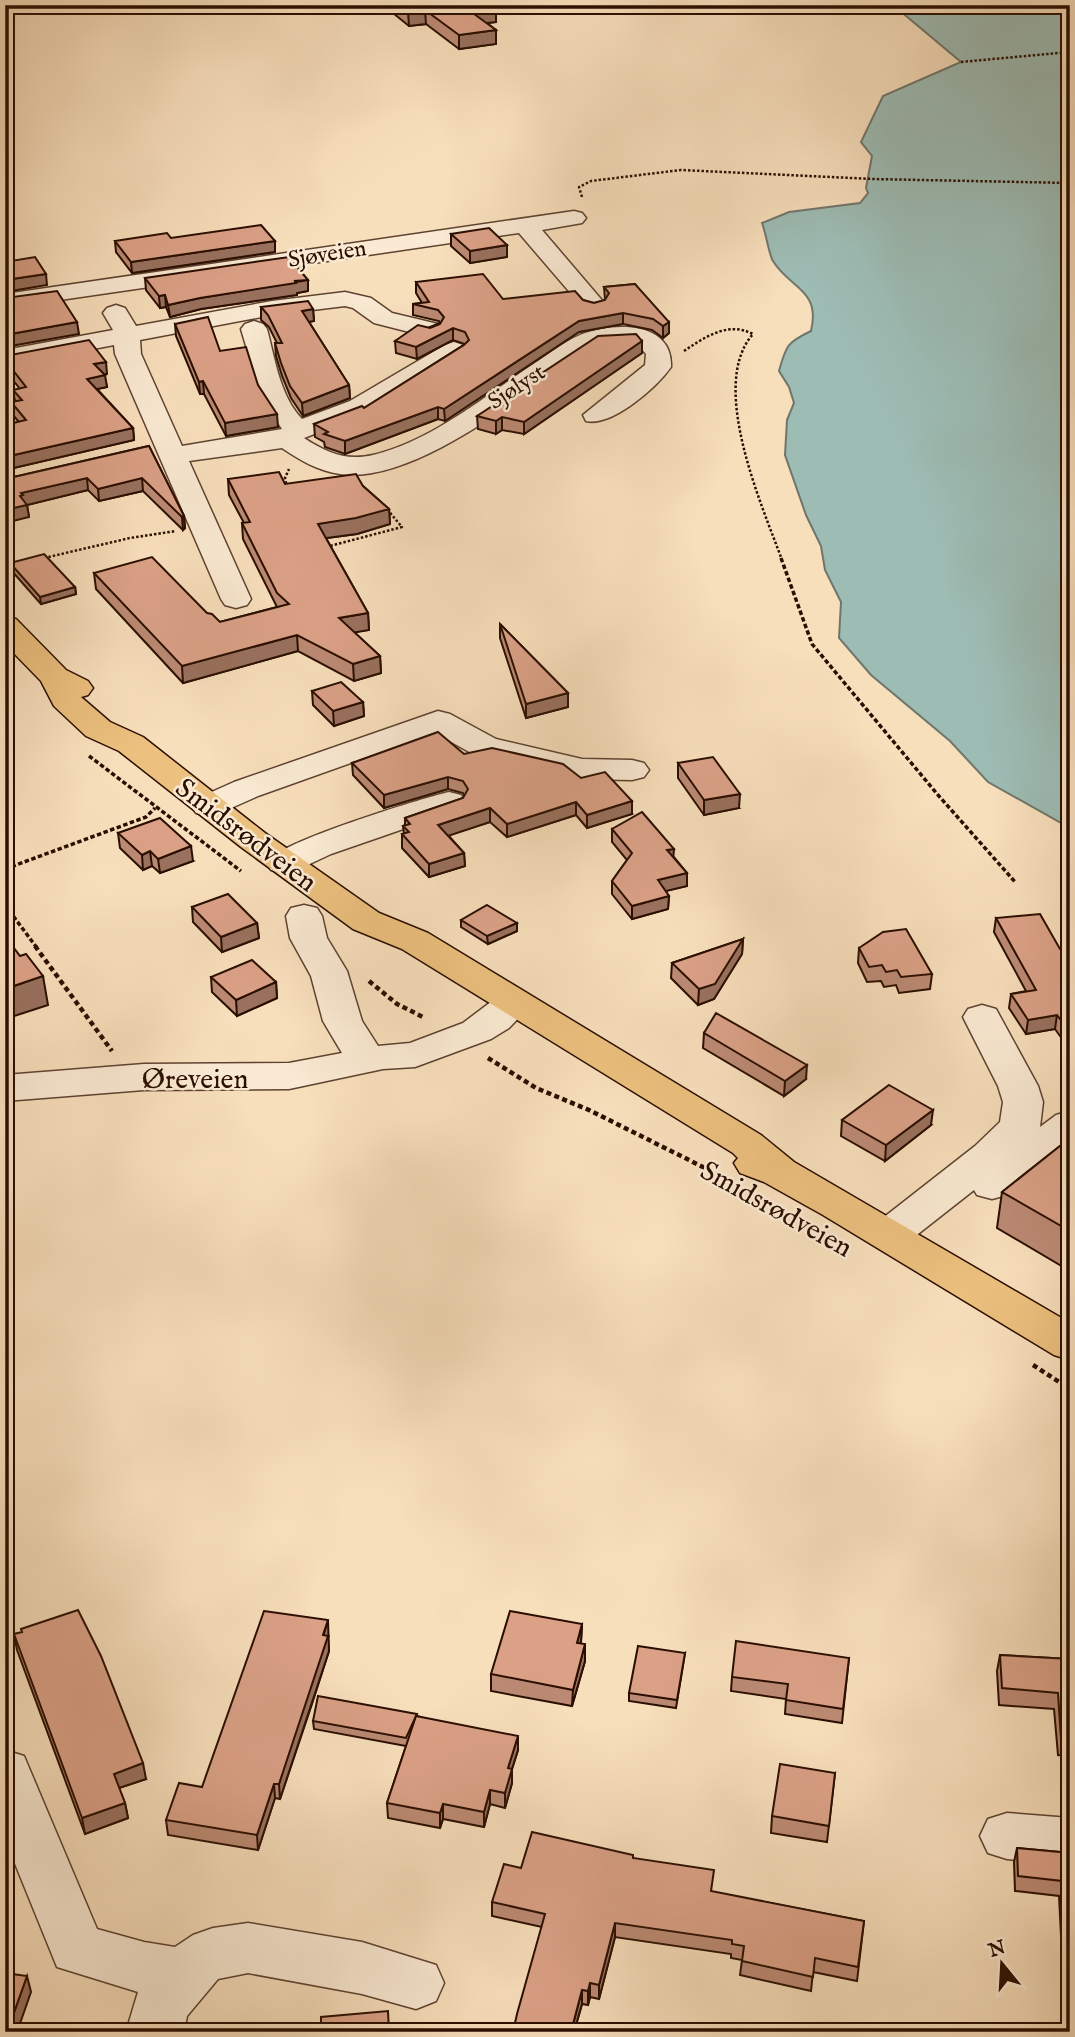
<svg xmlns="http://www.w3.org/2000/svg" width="1075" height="2037" font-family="'IM FELL English',serif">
<rect width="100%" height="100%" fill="#f8dfbc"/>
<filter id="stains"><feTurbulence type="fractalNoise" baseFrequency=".00286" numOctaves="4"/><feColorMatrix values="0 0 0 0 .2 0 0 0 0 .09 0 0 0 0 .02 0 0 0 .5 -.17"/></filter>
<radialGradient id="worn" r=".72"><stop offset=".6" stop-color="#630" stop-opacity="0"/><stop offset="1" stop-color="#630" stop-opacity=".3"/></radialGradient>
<path fill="#9dbcb4" stroke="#6f766c" stroke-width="2" d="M893,5H1070V828L988,782L950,741L871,675L839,638L841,602L825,570L821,546L806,515L785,455L787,420L794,403L789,387L779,371C786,346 786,343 811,331C821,289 790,289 773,261C769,255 766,233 762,223L789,212L860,203L868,193L866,188L872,156L861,142L883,96L961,62Z"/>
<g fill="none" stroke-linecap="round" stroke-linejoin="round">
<defs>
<g id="minor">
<polygon points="574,211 582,213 586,218 582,223 542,230 606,305 603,310 594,312 585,310 519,233 5,308 5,294"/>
<path d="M345,292L371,298L392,313L438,324L442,329L438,334L429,337L374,323L353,308L345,306L272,315L140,340L141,354L182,446L282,429L261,396L241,329L245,324L254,321L263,324L267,329C275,359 280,396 302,419L350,401L445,345L454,342L463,345L467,350L463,355L368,413L304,438C327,453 346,461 373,455C432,441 485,396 535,363C549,354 564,342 580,335C612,322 673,320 671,367C657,387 612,427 586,421L583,415L645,365L646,354L637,344L622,343L597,346C533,385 418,485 340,474C318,471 300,460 282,448L189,461L251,599L247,605L236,608L225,605L221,599L115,354L114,345L5,366V350L113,330L103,313L107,308L116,305L125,308L136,326L272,301Z"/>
<polygon points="438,711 450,714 496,739 582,759 632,760 644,763 649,770 644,777 632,780 582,779 473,754 435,733 258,796 220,813 208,816 196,813 191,806 196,799 234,782"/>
<path d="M449,792L461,795L466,802L461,809L331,854L297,870L284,873L271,870L266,862C280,842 419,799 449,792Z"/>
<polygon points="304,905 317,908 322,916 327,938 347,971 362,1021 378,1046 410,1043 463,1023 500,995 514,991 528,995 533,1003 509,1028 491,1039 415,1067 383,1069 289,1089 144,1090 5,1101 5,1075 144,1064 289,1063 342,1053 323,1021 311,976 290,938 286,916 291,908"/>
<polygon points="982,1005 996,1009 1038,1086 1043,1102 1040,1127 1056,1115 1070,1111 1070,1145 1007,1195 992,1199 977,1195 974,1190 904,1245 889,1250 874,1245 868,1235 874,1225 975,1146 1000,1122 1003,1102 998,1086 963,1017 968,1009"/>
<polygon points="5,1750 24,1756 97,1929 144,1942 175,1947 193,1935 213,1928 248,1923 362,1942 436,1965 444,1983 436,2001 416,2009 362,1994 248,1973 218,1979 187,2016 184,2032 126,2032 138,1992 57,1967 5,1839"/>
<polygon points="1007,1813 1070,1818 1070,1865 1007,1859 988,1853 980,1836 988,1819"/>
</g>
<polygon id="major" points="5,617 16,619 66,670 88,681 93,688 88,695 81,697 110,722 143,737 265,833 379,913 428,933 761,1135 794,1162 1070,1323 1070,1360 1054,1355 823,1215 764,1182 740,1173 734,1163 738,1158 733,1153 402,949 353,929 241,847 119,751 86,736 54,706 41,681 5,644"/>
</defs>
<use href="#minor" stroke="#5e4230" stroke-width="3"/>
<use href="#major" stroke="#2a0e01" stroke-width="3"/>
<g stroke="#2a0e01" stroke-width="2.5" stroke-dasharray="2.5 2" stroke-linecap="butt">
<polyline points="961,62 1069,52"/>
<polyline points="582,197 579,187 591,181 681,170 873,179 1070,183"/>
<path d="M684,351C705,337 728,321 753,334C708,385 762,505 782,560"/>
<polyline points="287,488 285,478 289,469"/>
<polyline points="326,547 402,527 386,508"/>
<polyline points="44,558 130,538 176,531"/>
</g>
<g stroke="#2a0e01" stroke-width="3.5" stroke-dasharray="4.5 2.5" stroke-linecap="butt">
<polyline points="781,558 812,644 938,795 1016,883"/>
<polyline points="5,568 15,565"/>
<polyline points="89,756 241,871"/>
<polyline points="5,869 146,817 155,808"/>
<polyline points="5,905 37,948"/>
</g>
<g stroke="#2a0e01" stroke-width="4.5" stroke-dasharray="5 3.5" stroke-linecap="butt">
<polyline points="35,946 112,1051"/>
<polyline points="369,981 397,1004 423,1017"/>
<polyline points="488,1058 536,1088 589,1110 723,1177"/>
<polyline points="1033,1365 1070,1389"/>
</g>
<use href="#minor" fill="#faead3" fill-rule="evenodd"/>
<use href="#major" fill="#ecc07e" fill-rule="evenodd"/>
</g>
<g fill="#bc8a74" stroke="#2a0e01" stroke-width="2">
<polygon points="383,5 492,5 496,22 487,23 496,30 496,44 459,49 426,24 409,26"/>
<polygon points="451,234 507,245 507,257 470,263 451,246"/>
<polygon points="115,241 275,252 132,273 116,252"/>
<polygon points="145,278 308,291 297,293 297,295 201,309 170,317 166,307 160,308 146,290"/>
<polygon points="416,282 503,299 583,300 594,303 605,300 604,287 635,284 669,333 663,338 652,330 623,324 579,332 445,421 438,419 345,454 325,447 324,442 315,437 314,424 364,408 465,344 453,340 417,359 396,353 395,341 440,323 439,321 413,315 413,304 422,303 416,293"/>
<polygon points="261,307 313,309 314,321 309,322 349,385 350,398 303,416 291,398 282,376 276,356 275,343 277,343 269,327 261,320"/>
<polygon points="175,324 220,351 258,385 278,427 226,436 204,394 200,394 176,336"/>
<polygon points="642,353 524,434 502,430 496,434 478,429 477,416"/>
<polygon points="5,356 107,374 104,374 107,387 97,389 133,428 134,440 5,470 5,425 19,422 12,414 11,402 15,401 13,390 20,389 5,370"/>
<polygon points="149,446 184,516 185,528 183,530 143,491 99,501 88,490 27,505 29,517 5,479"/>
<polygon points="228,479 285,484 363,486 389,509 390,524 357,534 326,538 368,613 369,630 354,632 380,656 381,673 354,681 298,651 183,683 96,589 94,573 207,613 220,622 277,607 243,539 242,523 244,523 229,495"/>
<polygon points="10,563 75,587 76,594 41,604 11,570"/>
<polygon points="500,624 568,693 568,707 526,718 500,638"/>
<polygon points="312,691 363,702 364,716 334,726 313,705"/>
<polygon points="464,754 581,778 632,814 587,828 576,815 507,837 490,822 448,835 464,853 465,866 429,877 402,848 402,834 404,834 403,826 405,825 405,818 463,798 464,795 463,793 448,789 384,808 353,775 352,763"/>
<polygon points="678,763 739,808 704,815 678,778"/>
<polygon points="612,829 674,857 687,873 687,886 665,891 669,896 668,909 632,919 612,894 612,881 627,860 612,842"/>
<polygon points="118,833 193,861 160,873 152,866 143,870 120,848"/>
<polygon points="192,907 257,923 259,938 222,952 193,922"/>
<polygon points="996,918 1060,949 1070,948 1070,1050 1055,1029 1026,1034 1009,1008 1011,994 1026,991 994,932"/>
<polygon points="461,920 517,923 517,931 488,944 461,927"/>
<polygon points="743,939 742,954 714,999 698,1005 671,978 672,963"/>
<polygon points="859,948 932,974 930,989 899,993 896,985 884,987 881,981 867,982 858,963"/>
<polygon points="211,977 276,982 277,998 237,1016 212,992"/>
<polygon points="704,1033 806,1079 784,1096 703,1048"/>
<polygon points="842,1120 931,1125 885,1161 841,1136"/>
<polygon points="1070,1138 1070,1271 997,1228 1002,1192"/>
<polygon points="1070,1480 1070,1511 1063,1506 1068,1482"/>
<polygon points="1065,1570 1070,1570 1070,1615 1068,1615 1063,1579"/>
<polygon points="582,1624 581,1643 585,1661 572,1706 491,1691 491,1674"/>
<polygon points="14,1634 146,1779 119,1788 125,1803 128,1818 85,1834 17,1650"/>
<polygon points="329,1635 328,1638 329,1651 312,1704 280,1799 275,1798 258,1850 168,1835 166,1820 202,1787"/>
<polygon points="685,1653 676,1708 629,1701 629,1693"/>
<polygon points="1000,1655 1070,1659 1070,1788 1067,1756 1058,1755 1054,1709 999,1705 997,1671"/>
<polygon points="849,1658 842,1723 785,1714 786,1699 731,1691 732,1677"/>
<polygon points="417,1716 518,1750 512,1769 512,1783 505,1808 490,1804 484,1827 443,1819 440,1828 388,1818 387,1803 406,1746 314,1729 313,1721"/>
<polygon points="835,1773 827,1842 771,1833 772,1816"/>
<polygon points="1017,1848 1070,1853 1070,1937 1061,1936 1059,1896 1015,1891 1014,1862"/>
<polygon points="633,1855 633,1858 712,1892 864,1921 857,1981 813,1972 811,1991 740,1975 742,1960 731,1958 731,1954 615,1937 599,1999 590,1997 588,2005 582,2004 574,2032 513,2032 542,1927 492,1916 492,1902 521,1868"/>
</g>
<g fill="#99715e" stroke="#2a0e01" stroke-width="2">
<polygon points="496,8 496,22 470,25 470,11"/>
<polygon points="425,10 426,24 409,26 408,12"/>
<polygon points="496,30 496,44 459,49 459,35"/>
<polygon points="275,241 275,252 132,273 131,262"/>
<polygon points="507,245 507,257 470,263 470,251"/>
<polygon points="46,274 47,285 5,292 5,280"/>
<polygon points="308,280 308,291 297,293 297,295 201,309 170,317 168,305 200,298"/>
<polygon points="165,295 166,307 160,308 159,296"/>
<polygon points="313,309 314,321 303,323 302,311"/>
<polygon points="623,313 623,324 579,332 445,421 444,409 579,321"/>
<polygon points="77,322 79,334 5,347 5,335"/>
<polygon points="669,322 669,333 663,338 663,326"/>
<polygon points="453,328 453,340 417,359 416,347"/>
<polygon points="642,341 642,353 524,434 524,422"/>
<polygon points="106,362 107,374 95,376 94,364"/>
<polygon points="105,375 107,387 88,391 87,379"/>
<polygon points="203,381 204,394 200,394 199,382"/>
<polygon points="349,385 350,398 303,416 302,403"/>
<polygon points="438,407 438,419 345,454 345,441"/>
<polygon points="277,414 278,427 226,436 225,423"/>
<polygon points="502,417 502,430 496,434 496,421"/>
<polygon points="133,428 134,440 5,470 5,457"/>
<polygon points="87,478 88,490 27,505 29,517 5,523 5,510 20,496 21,493"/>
<polygon points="142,478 143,491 99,501 98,489"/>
<polygon points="389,509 390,524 357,534 319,539 318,524"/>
<polygon points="184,516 185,528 183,530 182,517"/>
<polygon points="75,587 76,594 41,604 40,597"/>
<polygon points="368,613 369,630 340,635 339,618"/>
<polygon points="297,635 298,651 183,683 182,666"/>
<polygon points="380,656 381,673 354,681 353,664"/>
<polygon points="568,693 568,707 526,718 526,704"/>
<polygon points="363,702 364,716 334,726 333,711"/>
<polygon points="448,777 448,789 384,808 384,795"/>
<polygon points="740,794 739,808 704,815 704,800"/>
<polygon points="632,801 632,814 587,828 587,815"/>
<polygon points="576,802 576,815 507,837 507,824"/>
<polygon points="490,808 490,822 439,839 438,825"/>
<polygon points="191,846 193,861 160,873 158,859"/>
<polygon points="674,849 673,861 667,850"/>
<polygon points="150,851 152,866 143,870 142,855"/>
<polygon points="464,853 465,866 429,877 429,864"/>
<polygon points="687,873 687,886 658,893 658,880"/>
<polygon points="669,896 668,909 632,919 632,906"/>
<polygon points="257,923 259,938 222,952 221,937"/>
<polygon points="517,923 517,931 488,944 487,936"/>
<polygon points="743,939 742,954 714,999 698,1005 699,989"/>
<polygon points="43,976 48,1005 5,1019 5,989"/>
<polygon points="276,982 277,998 237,1016 236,1000"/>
<polygon points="1057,1015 1055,1029 1026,1034 1028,1020"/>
<polygon points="807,1065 806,1079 784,1096 785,1081"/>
<polygon points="933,1110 931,1125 885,1161 886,1145"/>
<polygon points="328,1620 329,1651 280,1799 279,1784"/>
<polygon points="582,1624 581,1641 576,1659 577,1643"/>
<polygon points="585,1644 585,1661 572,1706 573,1690"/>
<polygon points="518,1736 518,1750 512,1769 512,1783 505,1808 505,1793 508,1768"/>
<polygon points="143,1763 146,1779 116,1789 114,1774"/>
<polygon points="274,1784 275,1798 258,1850 257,1835"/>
<polygon points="490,1790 490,1804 484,1827 484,1812"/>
<polygon points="125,1803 128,1818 85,1834 82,1818"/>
<polygon points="443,1804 443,1819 440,1828 440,1813"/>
<polygon points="615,1923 615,1937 599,1999 599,1985"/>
<polygon points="27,1976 31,1992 17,2032 7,2032"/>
<polygon points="590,1983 590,1997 588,2005 588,1991"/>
<polygon points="582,1990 582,2004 574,2032 571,2032"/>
</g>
<g fill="#dba187" stroke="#2a0e01" stroke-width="2">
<polygon points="400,5 492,5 496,8 470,11 496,30 459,35 425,10 408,12"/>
<polygon points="261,225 275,241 131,262 115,241 167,233 171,238"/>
<polygon points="489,228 507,245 470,251 451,234"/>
<polygon points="35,257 46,274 5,280 5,262"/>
<polygon points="289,257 308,280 295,281 296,283 200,298 168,305 165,295 159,296 145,278"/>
<polygon points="483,274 503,299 575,291 583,300 594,303 605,300 609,293 604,287 635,284 669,322 663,326 653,319 623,313 579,321 444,409 438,407 345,441 324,434 328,432 314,424 362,406 364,408 464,345 469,340 465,332 453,328 416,347 395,341 418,325 430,328 440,324 444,317 438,310 413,304 429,302 416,282"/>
<polygon points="57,291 77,322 5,335 5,298"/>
<polygon points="308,301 313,309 302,311 349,385 302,403 290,386 281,363 275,343 282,343 268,315 261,307"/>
<polygon points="208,317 220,351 246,347 258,385 277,414 225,423 203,381 199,382 175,324"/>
<polygon points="636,334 642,341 524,422 502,417 496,421 477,416 598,336"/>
<polygon points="89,340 106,362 94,364 105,375 87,379 133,428 5,457 5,425 26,420 11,402 22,400 13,390 26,387 5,360 5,356"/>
<polygon points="149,446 184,516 182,517 142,478 98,489 87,478 21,493 23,495 20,496 27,505 5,510 5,479"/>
<polygon points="279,472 285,484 356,474 363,486 389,509 356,518 318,524 368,613 339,618 380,656 353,664 297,635 182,666 94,573 152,557 207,613 212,614 220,622 289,604 277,593 242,523 250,522 228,479"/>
<polygon points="44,554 75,587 40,597 10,563"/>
<polygon points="500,624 568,693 526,704"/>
<polygon points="341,682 363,702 333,711 312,691"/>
<polygon points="438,732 464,754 492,748 563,764 581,778 605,772 632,801 587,815 576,802 507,824 490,808 438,825 464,853 429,864 402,834 409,832 403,826 410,824 405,818 463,798 468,789 463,781 448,777 384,795 352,763"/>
<polygon points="713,757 740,794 704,800 678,763"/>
<polygon points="642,812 674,849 667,850 687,873 658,880 669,896 632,906 612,881 632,853 612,829"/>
<polygon points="160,818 191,846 158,859 150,851 142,855 118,833"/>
<polygon points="228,894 257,923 221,937 192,907"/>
<polygon points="487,905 517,923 487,936 461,920"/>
<polygon points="1040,914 1060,949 1070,948 1070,1032 1057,1015 1028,1020 1011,994 1036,990 996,918"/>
<polygon points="906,929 932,974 901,977 897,970 886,972 882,965 869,967 859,948 883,932"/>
<polygon points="5,936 20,956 26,954 43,976 5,989"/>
<polygon points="743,939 715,984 699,989 672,963"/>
<polygon points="252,960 276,982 236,1000 211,977"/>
<polygon points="716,1013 807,1065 785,1081 704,1033"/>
<polygon points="889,1085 933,1110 886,1145 842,1120"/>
<polygon points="1070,1138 1070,1231 1002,1192"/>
<polygon points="1065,1570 1070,1570 1070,1607"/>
<polygon points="78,1610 101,1656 143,1763 114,1774 125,1803 82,1818 14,1634 22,1632 21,1629"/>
<polygon points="264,1611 328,1620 323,1635 328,1636 279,1784 274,1784 257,1835 166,1820 179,1783 202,1787"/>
<polygon points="510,1611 582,1624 577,1643 585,1644 573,1690 491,1674"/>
<polygon points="736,1641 849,1658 843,1709 786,1700 788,1684 732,1677"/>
<polygon points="638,1646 685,1653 677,1700 629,1693"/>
<polygon points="1000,1655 1070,1659 1070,1739 1061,1739 1058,1693 1002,1688"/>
<polygon points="318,1696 417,1714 406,1738 313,1721"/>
<polygon points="416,1716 518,1736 508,1768 512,1769 505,1793 490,1790 484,1812 443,1804 440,1813 387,1803"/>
<polygon points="780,1764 835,1773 829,1826 772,1816"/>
<polygon points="532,1832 633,1855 633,1858 714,1870 711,1891 864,1921 858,1967 815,1958 813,1977 742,1961 744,1946 732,1944 732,1940 615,1923 599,1985 590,1983 588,1991 582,1990 571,2032 513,2032 517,2014 545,1914 492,1902 504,1864 521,1868"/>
<polygon points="1017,1848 1070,1853 1070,1922 1064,1922 1062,1881 1018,1876"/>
<polygon points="5,1973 27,1976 7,2032 5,2032"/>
<polygon points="388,2011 389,2032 321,2032 321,2017"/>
</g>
<g text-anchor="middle" stroke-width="5" stroke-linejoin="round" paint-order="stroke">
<g font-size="23" fill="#2a0e01" stroke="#faead3">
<text transform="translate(327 253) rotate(-9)" y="8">Sjøveien</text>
<text transform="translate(516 386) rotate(-33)" y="8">Sjølyst</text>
</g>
<g font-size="28" fill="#2a0e01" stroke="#faead3">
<text transform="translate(247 834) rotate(37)" y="10">Smidsrødveien</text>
<text x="195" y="1088">Øreveien</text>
<text transform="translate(777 1208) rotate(29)" y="10">Smidsrødveien</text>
</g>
</g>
<rect width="1075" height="2037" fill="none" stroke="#f8dfbc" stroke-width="28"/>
<rect x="7" y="7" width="1061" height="2023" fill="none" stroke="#2a0e01" stroke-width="3.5"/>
<rect x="14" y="14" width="1047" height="2009" fill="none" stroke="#2a0e01" stroke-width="2"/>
<g transform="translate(1002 1964) rotate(342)" stroke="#faead3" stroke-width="5" paint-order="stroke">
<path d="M0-5L12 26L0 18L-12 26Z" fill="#2a0e01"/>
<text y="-10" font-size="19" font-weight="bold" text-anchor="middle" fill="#2a0e01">N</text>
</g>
<rect width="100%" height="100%" filter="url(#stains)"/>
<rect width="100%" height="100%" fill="url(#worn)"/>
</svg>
